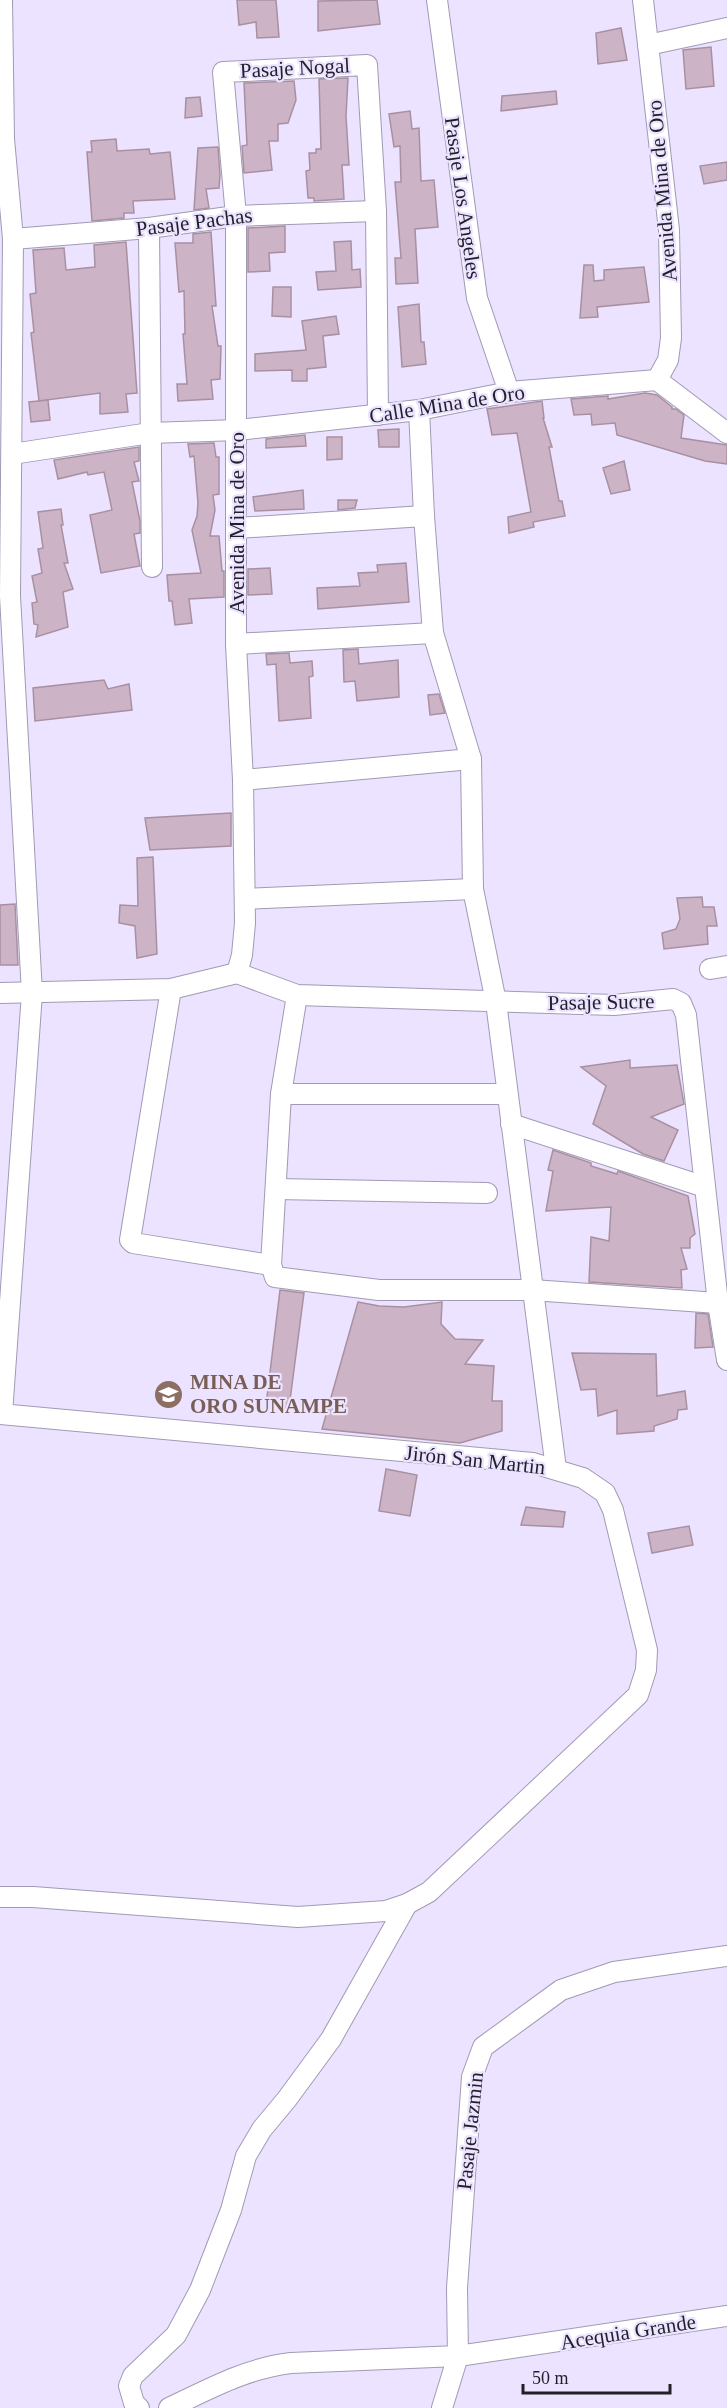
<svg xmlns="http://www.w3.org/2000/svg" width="727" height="2408" font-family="Georgia,serif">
<rect width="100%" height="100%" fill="#ebe3ff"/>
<g fill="#ccb3c5" stroke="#a990a1" stroke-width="1.5">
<polygon points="237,0 276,0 279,37 257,38 256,22 239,25"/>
<polygon points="377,0 380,24 318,31 318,1"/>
<polygon points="621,28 627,60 598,64 596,33"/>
<polygon points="711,47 714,86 686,89 683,50"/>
<polygon points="348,78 346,116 349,165 342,165 344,199 314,201 314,198 308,198 306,171 310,170 309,153 316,153 316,149 321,149 319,79"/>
<polygon points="294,81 296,100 288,123 278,124 278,141 269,141 272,170 244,173 242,146 247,145 244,83"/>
<polygon points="556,91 557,104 501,111 502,96"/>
<polygon points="200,97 202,116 185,118 186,98"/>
<polygon points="410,111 412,129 419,128 421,181 434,180 438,227 415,229 418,283 396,284 395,258 401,258 395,182 401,182 400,146 394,147 389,114"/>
<polygon points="116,139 117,151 149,149 150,154 170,152 175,199 133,201 134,213 124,213 124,218 92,221 87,152 92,152 91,141"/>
<polygon points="218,147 220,175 219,188 206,189 209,208 194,210 198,148"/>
<polygon points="727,162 727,180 704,184 700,166"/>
<polygon points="285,226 285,252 269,253 270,271 248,272 248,228"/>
<polygon points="211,232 216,306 212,306 218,346 221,346 220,379 211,380 213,399 178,401 177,384 187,384 183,334 185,334 184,291 179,292 175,243 193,243 193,234"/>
<polygon points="351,241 352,270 360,269 361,287 318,290 316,272 336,271 334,242"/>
<polygon points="126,242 137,393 126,394 128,412 100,414 100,393 39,401 31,333 34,332 30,294 36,293 33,250 64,248 66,270 95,267 94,245"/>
<polygon points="584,265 593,265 594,281 604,280 604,270 644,267 649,302 597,307 598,317 580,318"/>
<polygon points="273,287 291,287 291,317 272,316"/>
<polygon points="419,304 421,342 424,342 426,364 402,367 398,307"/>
<polygon points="336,316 339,334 323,336 326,367 307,369 307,381 292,381 292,370 255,371 255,354 306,350 302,321"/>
<polygon points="645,393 657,395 672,407 672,409 676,409 684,415 681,438 727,445 727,464 705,461 617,435 615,423 592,425 591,414 574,415 571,399 608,396 608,399"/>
<polygon points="48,400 50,420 31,422 29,402"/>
<polygon points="542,401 544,418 543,418 552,447 549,447 559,501 562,501 565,516 533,522 534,527 509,533 508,517 531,512 517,433 492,435 487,409"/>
<polygon points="399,429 399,447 379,447 378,430"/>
<polygon points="305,435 306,446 266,448 266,439"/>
<polygon points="327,437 342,437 342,459 327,460"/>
<polygon points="214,443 216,457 219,457 219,494 213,495 215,510 210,536 219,536 222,571 224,571 224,597 189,599 192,623 175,625 172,601 169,601 167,575 201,573 192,530 197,516 198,503 194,456 190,457 188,444"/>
<polygon points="139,447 139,461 134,462 139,481 132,482 140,521 140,533 134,534 140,566 101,573 90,515 112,510 104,472 88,475 87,472 58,479 54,460"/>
<polygon points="624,461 630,490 611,494 603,468"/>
<polygon points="303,490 304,509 255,511 253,497"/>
<polygon points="338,500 357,500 355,508 338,510"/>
<polygon points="61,509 63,525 61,525 68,563 64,563 73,589 63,592 68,627 36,637 38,625 34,624 32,603 37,602 32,576 42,573 38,549 43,548 38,512"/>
<polygon points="406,563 409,602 318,609 317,588 360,586 358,573 378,572 377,565"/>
<polygon points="270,568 272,594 248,595 248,569"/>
<polygon points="358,649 359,664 398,660 399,697 357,701 355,681 344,682 343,650"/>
<polygon points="289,653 290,663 312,661 313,676 309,677 311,718 279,721 276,664 267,665 266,654"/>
<polygon points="104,680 108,689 129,684 132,710 35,721 33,688"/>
<polygon points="439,694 445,713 430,715 428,695"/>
<polygon points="231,813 231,846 150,850 145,818"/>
<polygon points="153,857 157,954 137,958 135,926 119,923 120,905 138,906 137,858"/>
<polygon points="702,897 703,907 714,907 717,926 707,926 708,944 664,949 662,933 676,929 680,919 677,898"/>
<polygon points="15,904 18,965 0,965 0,905"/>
<polygon points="630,1060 630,1068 677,1065 684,1104 651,1117 678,1130 664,1161 643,1154 593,1124 606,1086 581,1067"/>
<polygon points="553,1150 591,1163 591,1166 617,1174 618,1171 688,1196 695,1234 690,1238 690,1248 681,1248 687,1269 681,1270 682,1288 589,1282 591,1237 609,1241 611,1207 546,1211 553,1171 548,1170"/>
<polygon points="280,1290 304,1293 289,1408 266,1405"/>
<polygon points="358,1302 379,1306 404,1307 442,1302 441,1324 455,1339 483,1340 465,1364 494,1366 492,1401 502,1401 502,1431 460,1443 322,1429"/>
<polygon points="696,1313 708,1314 713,1347 695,1348"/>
<polygon points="572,1353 656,1354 657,1396 685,1391 687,1409 678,1410 677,1419 654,1426 654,1431 617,1434 617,1410 598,1416 596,1389 581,1390"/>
<polygon points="386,1469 417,1475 410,1516 379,1511"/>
<polygon points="526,1507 565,1512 563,1527 521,1525"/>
<polygon points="689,1526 693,1545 652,1553 648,1533"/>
</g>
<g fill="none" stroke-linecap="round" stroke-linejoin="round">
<defs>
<g id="minor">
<polyline points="2,0 4,139 13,239 10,596 32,993 2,1414"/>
<polyline points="437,0 477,298 509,392"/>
<polyline points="643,0 669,230 671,338 668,360 657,380"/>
<polyline points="648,45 727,28"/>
<polyline points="149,228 152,567"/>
<polyline points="13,239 149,228 236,216 376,211"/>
<polyline points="657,380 727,433"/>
<polyline points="419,410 424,516 433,633 471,759 473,889 496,1002 556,1469"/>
<polyline points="12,454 150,433 238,430 419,410 509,392 657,380"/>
<polyline points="238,528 424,516"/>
<polyline points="236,644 433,633"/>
<polyline points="243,780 471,759"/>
<polyline points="245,899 473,889"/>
<polyline points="710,969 727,966"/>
<polyline points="237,973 242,955 245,923 243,780 236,644 236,216 223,72 367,65 376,211 378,415"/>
<polyline points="237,973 297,995 614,1005 673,999 681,1003 686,1015 718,1303 727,1360"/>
<polyline points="171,989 130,1240 133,1243 271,1265"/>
<polyline points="0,993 171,989 237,973"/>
<polyline points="297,995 281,1094 271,1265 275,1277 379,1290 532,1290 718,1303"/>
<polyline points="281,1094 507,1094"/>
<polyline points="511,1124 705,1187"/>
<polyline points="276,1189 487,1193"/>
<polyline points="0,1414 533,1463 583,1478 605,1493 613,1510 647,1650 646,1670 638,1695 429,1892 407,1904 386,1911 298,1917 33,1897 0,1897"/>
<polyline points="139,2408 134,2403 129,2386 133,2376 176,2335 200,2290 231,2210 246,2156 262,2129 287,2099 331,2039 407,1904"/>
<path d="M169,2408C209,2389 247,2368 291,2363L458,2356L727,2316"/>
<polyline points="442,2408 458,2356 457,2288 472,2077 483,2047 561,1990 614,1972 727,1956"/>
</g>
</defs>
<use href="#minor" stroke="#a29ab4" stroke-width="22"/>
<use href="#minor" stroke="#fff" stroke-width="20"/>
</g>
<defs>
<symbol id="school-disc" viewBox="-11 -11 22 22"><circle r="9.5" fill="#8d6e63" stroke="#ebe3ff"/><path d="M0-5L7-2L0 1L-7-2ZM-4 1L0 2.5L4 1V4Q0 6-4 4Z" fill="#fff"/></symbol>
</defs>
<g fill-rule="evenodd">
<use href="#school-disc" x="152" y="1378" width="33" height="33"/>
</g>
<g text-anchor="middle" stroke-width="4.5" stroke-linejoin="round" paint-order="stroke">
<g font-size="21" fill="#221f29" stroke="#ebe3ff">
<text transform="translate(295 68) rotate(-3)" y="7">Pasaje Nogal</text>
<text transform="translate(662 191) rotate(-95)" y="7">Avenida Mina de Oro</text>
<text transform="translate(463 198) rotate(82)" y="7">Pasaje Los Angeles</text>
<text transform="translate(194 222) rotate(-7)" y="7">Pasaje Pachas</text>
<text transform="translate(447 404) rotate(-9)" y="7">Calle Mina de Oro</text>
<text transform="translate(237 523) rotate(-90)" y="7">Avenida Mina de Oro</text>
<text transform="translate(601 1002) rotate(-1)" y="7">Pasaje Sucre</text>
<text transform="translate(475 1460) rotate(6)" y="7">Jirón San Martin</text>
<text transform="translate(470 2131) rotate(-84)" y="7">Pasaje Jazmin</text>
<text transform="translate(628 2332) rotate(-9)" y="7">Acequia Grande</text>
</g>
<g font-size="21" font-weight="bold" fill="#785e54" stroke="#ebe3ff" text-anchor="start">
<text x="190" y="1389">MINA DE<tspan x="190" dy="24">ORO SUNAMPE</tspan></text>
</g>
</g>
<path d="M523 2384v9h147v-9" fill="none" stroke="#221f29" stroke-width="3"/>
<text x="532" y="2384" font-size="18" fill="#221f29" stroke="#ebe3ff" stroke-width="4.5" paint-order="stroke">50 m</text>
</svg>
